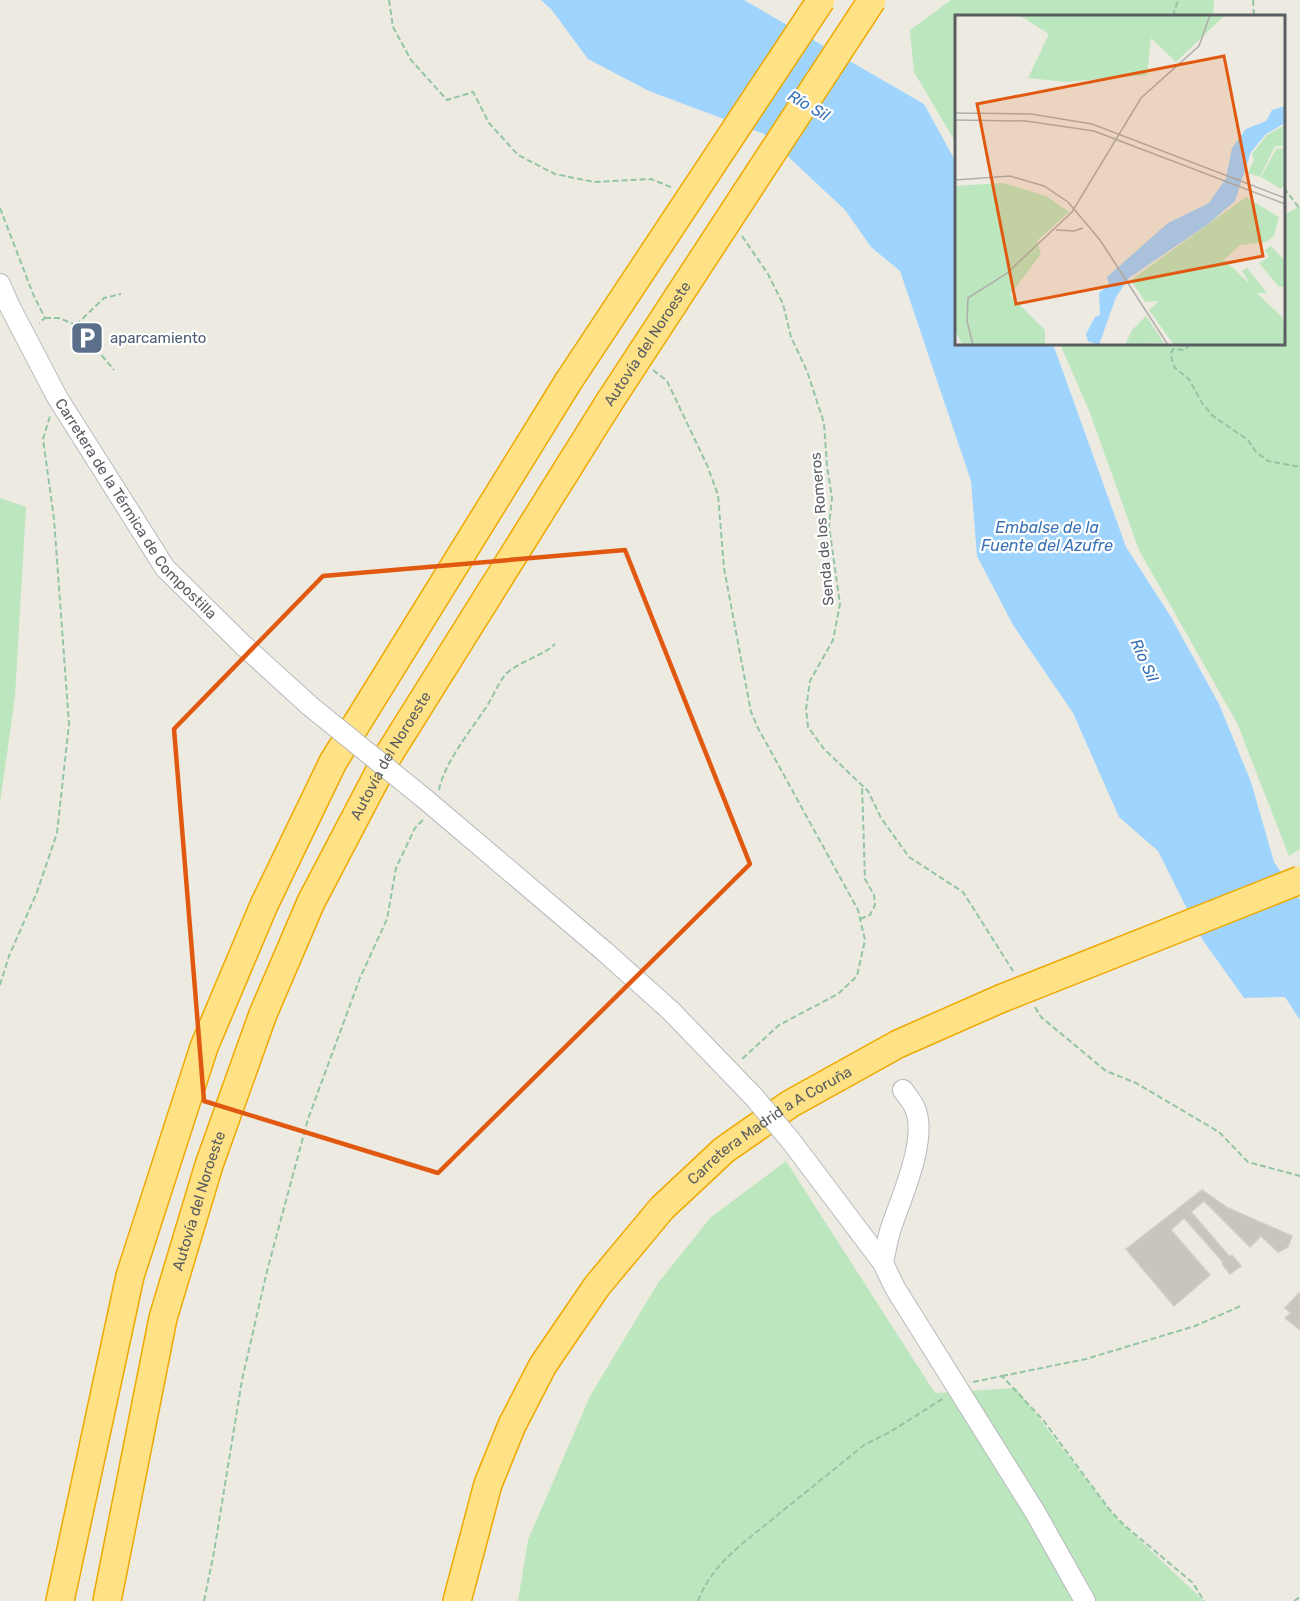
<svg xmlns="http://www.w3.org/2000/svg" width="1300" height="1601" font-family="Rubik,sans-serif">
<rect width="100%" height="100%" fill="#edebe1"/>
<g fill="#bce6bd">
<polygon points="951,0 1214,0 1213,16 956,16 956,143 914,72 910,30"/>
<polygon points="1300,206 1300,849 1289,856 1237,723 1139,550 1090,413 1060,344 1284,344 1284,242 1286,241 1286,214"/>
<polygon points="0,498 26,507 15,697 0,803"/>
<polygon points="786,1161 935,1393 1016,1388 1113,1515 1204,1601 518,1601 528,1540 590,1396 658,1283 711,1217"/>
</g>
<polygon fill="#9fd4ff" points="541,0 744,0 924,104 956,162 956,344 1053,344 1126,547 1171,617 1219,704 1251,782 1274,862 1300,900 1300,1020 1285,997 1244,998 1202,939 1158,851 1119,817 1073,713 1013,625 977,556 971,481 900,271 871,247 845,210 764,134 649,91 588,59 551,9"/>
<g fill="#c8c5be" stroke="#d2cdbf" stroke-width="1.5">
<polygon points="1202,1190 1228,1208 1292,1236 1288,1247 1278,1252 1261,1236 1250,1247 1204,1201 1191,1212 1230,1257 1232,1255 1241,1266 1230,1274 1222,1264 1223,1262 1184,1218 1171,1230 1210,1275 1174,1306 1126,1249"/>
<polygon points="1299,1293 1300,1294 1300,1330 1285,1318 1291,1313 1285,1308"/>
</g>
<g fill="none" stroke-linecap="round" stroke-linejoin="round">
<defs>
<g id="minor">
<path id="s1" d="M0,284L9,305L57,397L165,568L243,645L310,706"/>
<polyline points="425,799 604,951 671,1011 754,1097"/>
<polyline points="791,1141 883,1263 895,1288 1035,1512 1085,1601"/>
<path d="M883,1263C885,1253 887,1242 890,1231C900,1200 930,1137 914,1106C911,1100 906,1095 903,1090"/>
</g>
<g id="highway">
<polyline points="60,1601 130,1276 204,1047 264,905 333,762 568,382"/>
<path id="s2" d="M107,1601L163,1318L209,1165L263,1014L311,902L386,759L608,404"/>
<path id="s3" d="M457,1601L488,1484L512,1425L543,1365L597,1286L662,1208L724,1150L790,1104L898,1044L1000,999"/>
</g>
</defs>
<use href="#minor" stroke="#b7b9be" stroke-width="22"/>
<use href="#highway" stroke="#eea800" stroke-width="30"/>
<g stroke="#94c5a3" stroke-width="2" stroke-dasharray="6 3" stroke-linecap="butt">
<polyline points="389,0 393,27 411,60 447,100 473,92 489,123 518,155 555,174 594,182 651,179 673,188"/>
<polyline points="1253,0 1254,16"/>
<polyline points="1173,16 1178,0"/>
<polyline points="1284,188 1300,209"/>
<polyline points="0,208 33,294 45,318 39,323"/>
<polyline points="742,236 768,274 783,304 791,337 807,371 824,423 827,466 832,498 829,526 840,604 833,640 810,681 806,709 808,727 824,749 868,791 881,818 909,857 963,892 1013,971"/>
<polyline points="45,318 59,318 76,325 114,370"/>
<polyline points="76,325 104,298 121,294"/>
<polyline points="1190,344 1188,347 1183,350 1173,349 1171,353 1172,361 1175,368 1189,379 1202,403 1213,416 1248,440 1256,452 1268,461 1300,467"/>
<polyline points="653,370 667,381 707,465 718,495 724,568 751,712 758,728 858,910 865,940 857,976 838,994 779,1025 742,1059"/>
<path d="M439,790C445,760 474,727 490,701C495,692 500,680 507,673C522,660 541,657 555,644"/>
<polyline points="860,919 870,915 875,905 874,895 865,879 862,785"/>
<polyline points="0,985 9,956 37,892 57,833 69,724 54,519 43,439 50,416"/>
<polyline points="1035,1007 1041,1017 1106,1071 1136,1083 1219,1132 1248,1162 1300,1176"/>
<polyline points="1002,1376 1086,1359 1195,1326 1243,1305"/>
<polyline points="973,1382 1002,1376 1043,1420 1109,1509 1124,1525 1193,1583 1204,1601"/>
<polyline points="204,1601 214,1552 242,1380 267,1271 308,1119 360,978 387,919 396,868 415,828 423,820"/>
<path d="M698,1601C707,1577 724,1559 743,1543L864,1445L890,1432L944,1398"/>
<polyline points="1294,1601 1300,1597"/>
</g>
<use href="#minor" stroke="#fff" stroke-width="20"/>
<use href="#highway" stroke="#ffe286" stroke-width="27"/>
<defs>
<g id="minor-bridge">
<polyline points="310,706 425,799"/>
<polyline points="754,1097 791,1141"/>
</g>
<g id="highway-bridge">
<polyline points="568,382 821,0"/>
<path id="s4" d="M608,404L872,0"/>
<polyline points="1000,999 1300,880"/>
</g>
</defs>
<use href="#minor-bridge" stroke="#b7b9be" stroke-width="22" stroke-linecap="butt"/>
<use href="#highway-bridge" stroke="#eea800" stroke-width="30" stroke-linecap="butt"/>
<use href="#minor-bridge" stroke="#fff" stroke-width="20"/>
<use href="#highway-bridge" stroke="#ffe286" stroke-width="27"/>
</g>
<path fill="none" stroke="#e15910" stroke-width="4.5" stroke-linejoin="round" d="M625,550L750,864L438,1173L204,1101L174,729L323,576Z"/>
<defs>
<symbol id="parking-square" viewBox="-11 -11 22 22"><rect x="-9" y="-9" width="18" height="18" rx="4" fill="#5c6f8a" stroke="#fff"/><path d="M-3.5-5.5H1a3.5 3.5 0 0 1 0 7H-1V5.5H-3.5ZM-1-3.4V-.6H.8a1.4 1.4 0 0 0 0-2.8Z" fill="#fff"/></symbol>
</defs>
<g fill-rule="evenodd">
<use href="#parking-square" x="68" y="319" width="38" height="38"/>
</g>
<g text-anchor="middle" stroke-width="4.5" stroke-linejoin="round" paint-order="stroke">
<g font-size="15" fill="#4e5e75" stroke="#fff" text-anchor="start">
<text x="110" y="343">aparcamiento</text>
</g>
<g font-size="15" fill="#5a5e63" stroke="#fff">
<text dy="5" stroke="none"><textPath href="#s4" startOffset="72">Autovía del Noroeste</textPath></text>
<text dy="5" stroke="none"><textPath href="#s1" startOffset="264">Carretera de la Térmica de Compostilla</textPath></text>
<text transform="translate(822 529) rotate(-95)" y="5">Senda de los Romeros</text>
<text dy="5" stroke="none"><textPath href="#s2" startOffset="897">Autovía del Noroeste</textPath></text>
<text dy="5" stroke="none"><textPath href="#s3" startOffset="586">Carretera Madrid a A Coruña</textPath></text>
<text dy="5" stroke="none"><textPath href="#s2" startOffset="411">Autovía del Noroeste</textPath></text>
</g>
<g font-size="16" font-style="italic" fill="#3a73b5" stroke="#fff">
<text transform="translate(809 105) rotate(30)" y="6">Río Sil</text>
<text x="1047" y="533">Embalse de la<tspan x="1047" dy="18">Fuente del Azufre</tspan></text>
<text transform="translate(1145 660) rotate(66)" y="6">Río Sil</text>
</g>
</g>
<g transform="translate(955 15)">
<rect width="330" height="330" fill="#edebe1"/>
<path d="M64,0H270L221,47L196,23L192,60L112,67L73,63L94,19ZM330,110V131H320L305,162L293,158L299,145L297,139L312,120ZM330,133V169L326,174L306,162L321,134ZM48,168L91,181L114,197L82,226L86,239L55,280L90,315V330H7L0,314V171ZM291,182L324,202L319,221L311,227L285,230L269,245L295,269L287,256L292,253L312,278H302L328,303L330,330H219L194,295L204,286L190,287L176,265ZM316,231L330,246V271L324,272L304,248L314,242L310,235ZM191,301L209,328L170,330L177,315Z" fill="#bce6bd"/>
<path d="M330,91V108L311,119L296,137L280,186L252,210L174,263L161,282L144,330L133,326L131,319L140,302L145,300L144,278L154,269L152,262L213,208L254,188L271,163L277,133L291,114L311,106L317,95Z" fill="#9fd4ff"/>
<path fill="none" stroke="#aeafab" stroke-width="1.5" d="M0,98L76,99L137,109L330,183M0,105L71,106L139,116L330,189M0,165L55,161L89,171L113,187L145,225L213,330M101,215L119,216L128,213M18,330L12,306L13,283L51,259L117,197L186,83L244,31L255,0"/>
<path fill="#e15910" fill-opacity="0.15" stroke="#e15910" stroke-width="3" d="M269,41L308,241L61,289L22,89Z"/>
<rect width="330" height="330" fill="none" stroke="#5a5e63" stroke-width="3"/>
</g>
</svg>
